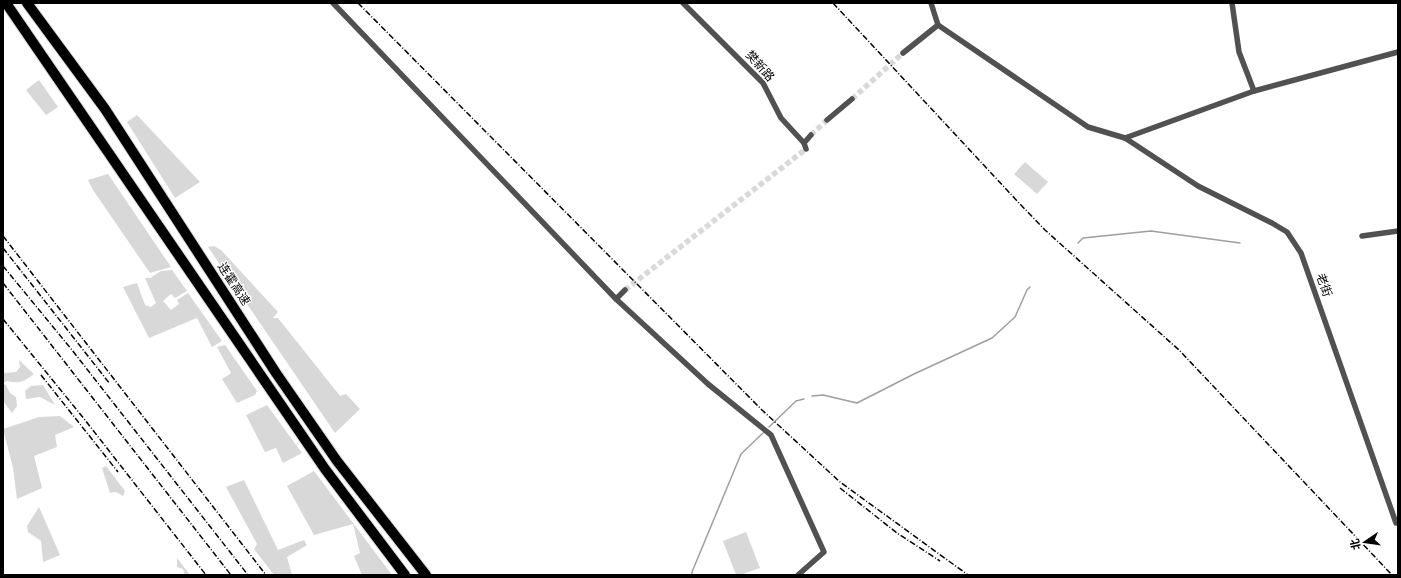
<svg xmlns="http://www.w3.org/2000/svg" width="1401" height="578" font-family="Ubuntu,'Noto Sans SC',sans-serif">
<rect width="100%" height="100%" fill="#fff"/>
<g fill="#d8d8d8">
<polygon points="39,80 58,107 46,115 26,90"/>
<polygon points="137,115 200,182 175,198 127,122"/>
<polygon points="1025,162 1048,182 1037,194 1014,174"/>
<polygon points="108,174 171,267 150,273 93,190 88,180"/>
<polygon points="214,246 221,250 278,312 273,318 278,318 340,396 346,394 360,409 335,433 208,247"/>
<polygon points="172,270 187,291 175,298 171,294 163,301 171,310 179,304 177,300 188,293 222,341 212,347 197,318 149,338 123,287 137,283 145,305 151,307 156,303 145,278 150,278 161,271"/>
<polygon points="225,345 257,391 255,395 237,403 222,379 231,373 217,347"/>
<path d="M19,360L34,374C23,382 20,384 7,381L3,383V373L16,372L20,367Z"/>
<polygon points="3,384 6,385 10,393 16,397 17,406 12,413 3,401"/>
<polygon points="43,385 55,405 40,397 26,399 25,391 31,386"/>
<polygon points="267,405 302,453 283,463 276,448 265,452 246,415"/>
<polygon points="60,416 74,427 55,435 57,447 34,456 42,488 17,499 13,468 3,429 39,417"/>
<polygon points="106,466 125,491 123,496 116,492 110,493 102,468"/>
<polygon points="314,471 392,575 362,575 354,556 360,553 353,524 314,535 287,486"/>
<polygon points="244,480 278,550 304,540 307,545 287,557 292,575 274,575 254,549 257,544 226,487"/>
<polygon points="39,507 60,555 43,562 41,541 28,532 27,526"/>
<polygon points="746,532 760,568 740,575 736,575 723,541"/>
<polygon points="177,558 190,575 185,575 183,569 177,567"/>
</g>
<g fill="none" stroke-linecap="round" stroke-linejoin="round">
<g stroke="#9f9f9f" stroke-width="1.5">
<polyline points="1078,243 1083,238 1151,231 1240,243"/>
<polyline points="812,396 823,395 857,403 914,374 992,338 1015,317 1027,290 1030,287"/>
<polyline points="769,427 796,401 804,399"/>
<polyline points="692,575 692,572 741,454 763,433"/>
</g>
<g stroke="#d9d9d9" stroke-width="5.5" stroke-dasharray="5.5 3" stroke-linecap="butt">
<polyline points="852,99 903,53"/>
<polyline points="811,135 827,120"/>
<polyline points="625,290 806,149"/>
</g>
<defs>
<g id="motorway">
<polyline points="6,3 325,469 405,575"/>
<polyline points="27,3 105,109 276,373 337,461 426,575"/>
</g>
</defs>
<use href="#motorway" stroke="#dbdbdb" stroke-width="12"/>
<g stroke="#515151" stroke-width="5.5">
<polyline points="333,3 616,299 708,384 771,435 824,552 798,575"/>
<polyline points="683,3 763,83 781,118 804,143 811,135"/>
<polyline points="931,3 938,25"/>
<polyline points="1232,3 1239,52 1254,91"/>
<polyline points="903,53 938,25 1088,127 1125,138 1198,186 1272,223 1287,232 1301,253 1396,523 1398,523"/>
<polyline points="827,120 852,99"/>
<polyline points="1125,138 1254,91 1398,52"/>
<polyline points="804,143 806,149"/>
<polyline points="1362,236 1398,231"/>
<polyline points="616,299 625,290"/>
</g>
<use href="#motorway" stroke="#000" stroke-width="10"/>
<g stroke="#000" stroke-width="1.5" stroke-dasharray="6 2 1 2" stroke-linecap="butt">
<polyline points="358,3 762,410 840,482 968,575"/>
<polyline points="833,3 1019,203 1045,230 1179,350 1392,575"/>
<polyline points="3,236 266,575"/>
<polyline points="3,248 110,384"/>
<polyline points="3,266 72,350 248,575"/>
<polyline points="3,283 231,575"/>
<polyline points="3,319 85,420 206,575"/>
<polyline points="41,375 118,472"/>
<polyline points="840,488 897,533 940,561"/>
</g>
</g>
<g text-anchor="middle" stroke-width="3" stroke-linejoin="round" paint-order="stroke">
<g font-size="12" fill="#000" stroke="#fff">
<text transform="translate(760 66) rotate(48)" y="4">樊新路</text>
<text transform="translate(234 284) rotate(57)" y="4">连霍高速</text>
<text transform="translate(1324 285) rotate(71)" y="4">老街</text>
</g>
</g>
<rect width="1401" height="578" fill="none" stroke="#000000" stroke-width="8"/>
<g transform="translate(1365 542) rotate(257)" stroke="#ffffff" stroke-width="3" paint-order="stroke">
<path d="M0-3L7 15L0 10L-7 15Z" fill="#000000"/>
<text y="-6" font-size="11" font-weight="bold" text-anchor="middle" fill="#000000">北</text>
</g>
</svg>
